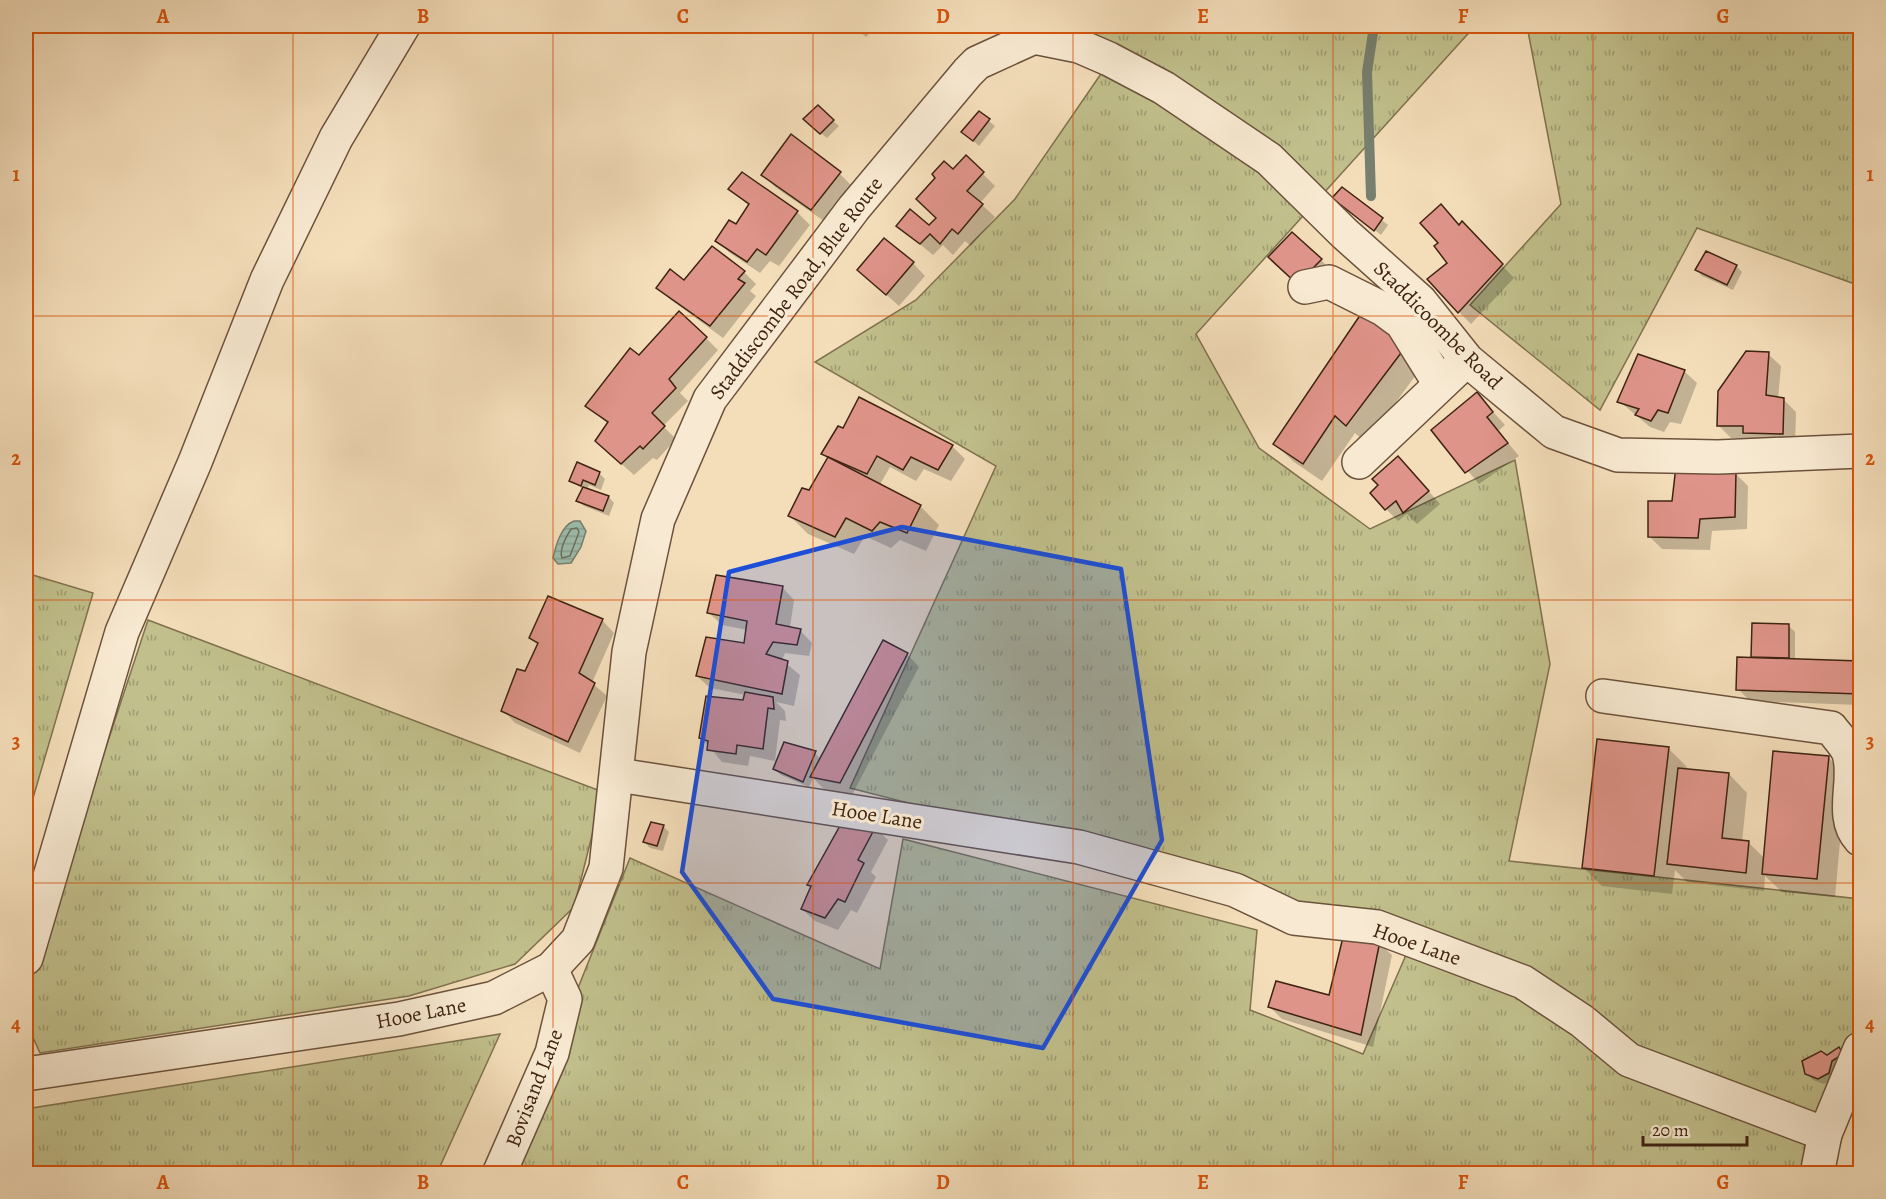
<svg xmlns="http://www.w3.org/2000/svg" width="1886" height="1199" font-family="Alegreya,serif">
<defs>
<pattern id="grass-tufts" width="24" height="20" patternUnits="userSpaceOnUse" patternTransform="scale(1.5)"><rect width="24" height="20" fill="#c1c08c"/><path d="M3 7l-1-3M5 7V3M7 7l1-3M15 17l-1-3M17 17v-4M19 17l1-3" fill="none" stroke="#9e9c71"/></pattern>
<pattern id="water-rules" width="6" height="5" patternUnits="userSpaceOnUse" patternTransform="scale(1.5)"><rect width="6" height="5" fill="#9cbcab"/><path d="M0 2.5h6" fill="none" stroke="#87a192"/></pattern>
</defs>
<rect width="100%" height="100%" fill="#f4deba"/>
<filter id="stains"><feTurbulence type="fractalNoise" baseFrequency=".00333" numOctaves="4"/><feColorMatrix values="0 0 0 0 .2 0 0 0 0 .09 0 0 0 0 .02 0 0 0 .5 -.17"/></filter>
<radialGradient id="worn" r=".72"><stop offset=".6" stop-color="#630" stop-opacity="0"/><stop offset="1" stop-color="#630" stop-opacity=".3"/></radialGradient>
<g fill="url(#grass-tufts)" stroke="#80724f" stroke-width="1.5">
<polygon points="1065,26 1475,26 1196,334 1259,448 1370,529 1515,460 1550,664 1509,861 1860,899 1860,1049 1814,1173 483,1174 552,1053 630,858 880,969 903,839 1257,930 1250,1010 1363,1054 1409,948 1079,847 850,788 996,466 815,362 916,300 1015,199 1105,68"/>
<polygon points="1527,26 1860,26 1860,276 1855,284 1697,228 1600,410 1470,305 1561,204"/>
<polygon points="26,573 93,593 26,822"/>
<polygon points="148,620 603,792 574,907 515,964 409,996 40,1053 26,1022 26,989"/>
<polygon points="500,1034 437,1173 26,1173 26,1109"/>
</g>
<path fill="url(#water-rules)" stroke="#777f6e" stroke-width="1.5" d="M574,521H580L586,531L581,547L571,563L558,564L553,558C556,545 561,526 574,521Z"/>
<g fill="#0003">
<polygon points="853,26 877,26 866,37"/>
<polygon points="979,113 995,126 979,146 969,137"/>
<polygon points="833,121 839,126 827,138 811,125"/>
<polygon points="966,157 995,186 980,203 995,217 971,246 965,241 953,255 943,245 933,255 898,226 929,227 938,218 954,171"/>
<polygon points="742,174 797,212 810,225 779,266 770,261 760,273 730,253 717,240 737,226 749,206 730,189"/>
<polygon points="840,174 852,186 824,221 775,187 763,175"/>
<polygon points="1343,189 1388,225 1381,235 1340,203"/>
<polygon points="1460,226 1475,236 1514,278 1471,324 1459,312 1450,263"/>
<polygon points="1321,260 1333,272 1282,269"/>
<polygon points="913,263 925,276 899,306 859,270"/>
<polygon points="1736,266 1742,272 1733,290 1702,276 1697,270"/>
<polygon points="744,272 756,284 750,291 756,296 723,338 671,300 658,288"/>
<polygon points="1368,307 1424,364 1366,443 1355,433 1322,481 1294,462 1275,444"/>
<polygon points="706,338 718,350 680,393 688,401 663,426 676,439 657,460 653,458 634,475 609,453 608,424 587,406 640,357"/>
<polygon points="1768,354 1781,366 1778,399 1783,399 1796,412 1795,446 1757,445 1750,438 1731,438 1718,425"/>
<polygon points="1684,371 1697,383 1681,424 1670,422 1664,432 1650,427 1619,401"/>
<polygon points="1477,394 1505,425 1498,431 1519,456 1479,484 1433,430"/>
<polygon points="952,446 965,459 951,481 924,469 916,481 890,467 879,486 920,506 939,525 926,551 900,540 891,548 865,536 854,554 808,534 790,516 809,492 828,459 823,454"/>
<polygon points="1410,470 1440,504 1417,524 1407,514 1398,521 1386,509"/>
<polygon points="599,473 605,479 601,490 589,485 587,490 609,497 614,503 609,516 584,506 578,500 583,489 571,481"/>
<polygon points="1735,473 1748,486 1747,529 1712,531 1710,550 1662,549 1649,536 1673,502"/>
<polygon points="782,587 794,600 790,628 800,630 812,643 809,656 785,653 782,660 800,675 794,706 776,702 785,711 786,721 780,720 775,761 750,756 748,766 722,762 701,737 744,701 746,695 710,688 697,676 745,645 747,630 722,625 709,613"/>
<polygon points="602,620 614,633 592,683 607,696 580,753 515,723 503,710 526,673 539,646 531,637"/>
<polygon points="1789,626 1795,632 1795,660 1860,663 1860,705 1750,701 1738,689 1755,659 1752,657"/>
<polygon points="907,654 919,667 852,795 824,789 813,778 809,787 781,775 775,769 815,753 821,759"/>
<polygon points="1668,748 1687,767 1687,770 1729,774 1747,793 1742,842 1748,842 1764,858 1828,757 1846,776 1835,897 1782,892 1765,876 1764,891 1687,882 1675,870 1672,894 1602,886 1584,868"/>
<polygon points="652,824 664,827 669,832 663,851 650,848 644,842"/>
<polygon points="876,828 888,840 871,872 876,877 857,913 851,910 838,930 815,921 802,909 812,887 809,884"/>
<polygon points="1379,943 1392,955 1373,1047 1282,1019 1270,1007 1330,997"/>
<polygon points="1844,1055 1835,1078 1824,1084 1813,1080 1807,1074 1826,1056"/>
</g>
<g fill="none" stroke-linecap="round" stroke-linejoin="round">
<path stroke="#6e705e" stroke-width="1.5" d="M577,528L579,532L570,556L562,558C559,550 566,537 571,529Z"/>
<polyline stroke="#777f6e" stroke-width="10" points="1371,196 1367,72 1374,26"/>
</g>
<g fill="#df9489" stroke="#3f2312" stroke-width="1.5">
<polygon points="818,105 834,120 820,134 803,119"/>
<polygon points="979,111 990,119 973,141 961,132"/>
<polygon points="791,134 841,172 811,210 761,175"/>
<polygon points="966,155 984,172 967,191 983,204 958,234 952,229 940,244 930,234 920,244 896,226 910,209 929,225 936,218 916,199 935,178 932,174 944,161 953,169"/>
<polygon points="742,172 798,211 766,255 757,249 747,262 715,241 729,220 736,224 749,204 728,189"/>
<polygon points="1342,187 1383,218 1374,231 1332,198"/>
<polygon points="1441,204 1459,225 1462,221 1503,264 1458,313 1427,279 1447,263 1434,246 1438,243 1420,223"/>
<polygon points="1292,232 1322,259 1297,284 1268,257"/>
<polygon points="884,238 914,262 886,295 857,270"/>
<polygon points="712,246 745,271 738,279 745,283 710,326 656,288 670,269 684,280"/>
<polygon points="1706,251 1737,265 1727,285 1695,270"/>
<polygon points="1367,305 1407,345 1346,426 1335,416 1303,464 1273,444"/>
<polygon points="679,311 707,337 669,379 676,388 652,413 665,426 643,449 640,446 621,464 595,441 608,422 585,406 630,348 639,355"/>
<polygon points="1746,351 1769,352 1766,395 1784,398 1783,434 1743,433 1743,426 1717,426 1718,391"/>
<polygon points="1638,354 1685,370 1668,413 1658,410 1651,421 1635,415 1639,409 1617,402"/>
<polygon points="1477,392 1493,412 1487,417 1508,443 1465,473 1431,430"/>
<polygon points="859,397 953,445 938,470 911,457 903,470 877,456 867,474 821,454 838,426 843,428"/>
<polygon points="1398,456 1429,491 1403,513 1396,501 1385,510 1370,493 1378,485 1372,479"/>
<polygon points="828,457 921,505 907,533 880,522 872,531 846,518 835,537 788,516 802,488 809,490"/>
<polygon points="577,462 600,472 595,485 583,480 581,486 569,481"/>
<polygon points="1676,466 1736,472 1735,517 1700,519 1698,538 1648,537 1648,501 1672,501"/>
<polygon points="583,487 609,496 603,511 576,501"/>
<polygon points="716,575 783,586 776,624 801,629 797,645 773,642 766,654 788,661 782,694 696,676 706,637 744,643 747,621 707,613"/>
<polygon points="548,596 603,619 579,673 595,683 568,742 501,711 517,669 525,671 538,643 529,638"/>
<polygon points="1752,623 1789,624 1789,658 1751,657"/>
<polygon points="883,640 908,653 840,783 810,777"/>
<polygon points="1737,657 1860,661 1860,694 1736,690"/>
<polygon points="745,692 773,697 774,709 768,708 763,749 737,745 736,754 707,750 708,741 699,738 706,696 743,700"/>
<polygon points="1597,739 1669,747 1654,876 1582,868"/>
<polygon points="784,742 816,751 803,782 773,769"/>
<polygon points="1773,751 1829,756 1817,879 1762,874"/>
<polygon points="1678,768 1729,773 1722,838 1749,841 1746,873 1667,864"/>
<polygon points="846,815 876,826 858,860 864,863 845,902 838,899 825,918 801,909 811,886 807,885"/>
<polygon points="651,822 664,825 657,846 643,842"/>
<polygon points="1344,933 1380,941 1361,1035 1268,1007 1276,981 1329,995"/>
<polygon points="1839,1047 1843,1054 1832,1061 1829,1073 1818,1079 1805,1074 1802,1061 1821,1051 1827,1055"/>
</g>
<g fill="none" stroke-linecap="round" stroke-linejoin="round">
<defs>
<g id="minor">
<polyline points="1034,37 1079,46 1109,59 1164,88 1269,159 1344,233 1420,301 1467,360 1554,432 1618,455 1718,457 1860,451"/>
<polyline points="1305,287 1329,282 1383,309 1402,323 1440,384"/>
<polyline points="1359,462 1457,369"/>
<path d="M1603,696L1831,728C1836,735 1844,743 1848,751C1859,777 1838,816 1860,839"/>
<polyline points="618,775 1079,847 1235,890 1294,918 1377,927 1523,982 1582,1021 1629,1060 1825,1134"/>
<polyline points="26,958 122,632 195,462 267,280 336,138 403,26"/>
<polyline points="26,1074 399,1019 494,998 551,969 578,940 606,868 629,652 658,519 710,399 854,208 968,72 977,63 1034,37"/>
<polyline points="499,1174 552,1053 565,999 551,969"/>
<polyline points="1817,1174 1825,1134 1860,1049"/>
</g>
</defs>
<use href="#minor" stroke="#6c523c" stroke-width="36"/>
<use href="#minor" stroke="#f8ead2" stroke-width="33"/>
</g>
<path fill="#1d4ed8" fill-opacity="0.2" stroke="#1d4ed8" stroke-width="4.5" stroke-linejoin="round" d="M902,527L1121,569L1162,840L1043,1048L773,999L682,872L729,572Z"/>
<path fill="none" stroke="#d7540d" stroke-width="1.5" stroke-opacity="0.55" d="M293,26V1174M553,26V1174M813,26V1174M1073,26V1174M1333,26V1174M1593,26V1174M26,316H1860M26,600H1860M26,883H1860"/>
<g text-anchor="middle" stroke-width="6" stroke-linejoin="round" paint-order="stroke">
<g font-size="21" fill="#3f2312" stroke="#f8ead2">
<text transform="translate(796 288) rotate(-53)" y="7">Staddiscombe Road, Blue Route</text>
<text transform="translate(1438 325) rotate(45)" y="7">Staddicoombe Road</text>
<text transform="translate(877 815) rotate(9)" y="7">Hooe Lane</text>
<text transform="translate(1417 944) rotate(19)" y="7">Hooe Lane</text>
<text transform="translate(421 1013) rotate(-11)" y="7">Hooe Lane</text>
<text transform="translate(534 1088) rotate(-69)" y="7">Bovisand Lane</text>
</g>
</g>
<rect width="1886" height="1199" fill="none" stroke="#f4deba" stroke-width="66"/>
<path d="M1643 1136v9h104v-9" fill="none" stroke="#3f2312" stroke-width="3"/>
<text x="1652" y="1136" font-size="18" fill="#3f2312" stroke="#f8ead2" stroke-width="4.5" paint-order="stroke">20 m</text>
<rect x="33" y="33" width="1820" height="1133" fill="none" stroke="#d7540d" stroke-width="2"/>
<g font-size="20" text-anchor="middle" font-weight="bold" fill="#d7540d">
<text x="163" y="23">A</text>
<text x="423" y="23">B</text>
<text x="683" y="23">C</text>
<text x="943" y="23">D</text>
<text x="1203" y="23">E</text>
<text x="1463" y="23">F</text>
<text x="1723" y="23">G</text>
<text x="16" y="181">1</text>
<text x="1870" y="181">1</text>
<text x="16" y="465">2</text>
<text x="1870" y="465">2</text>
<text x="16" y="748">3</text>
<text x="1870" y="748">3</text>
<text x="16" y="1031">4</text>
<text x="1870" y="1031">4</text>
<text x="163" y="1189">A</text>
<text x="423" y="1189">B</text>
<text x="683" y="1189">C</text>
<text x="943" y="1189">D</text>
<text x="1203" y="1189">E</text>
<text x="1463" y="1189">F</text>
<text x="1723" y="1189">G</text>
</g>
<rect width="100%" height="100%" filter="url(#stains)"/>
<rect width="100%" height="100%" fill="url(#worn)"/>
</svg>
